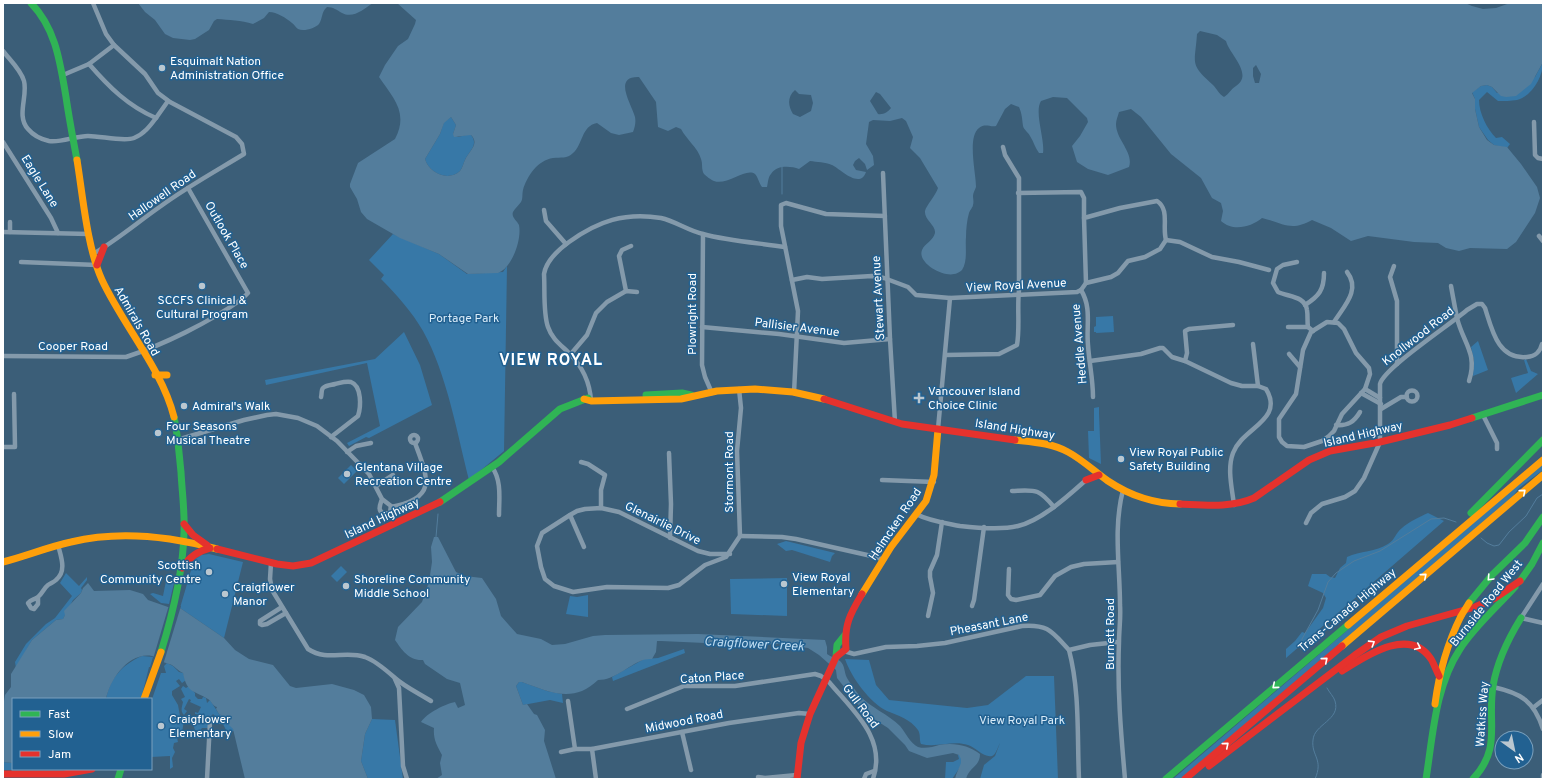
<svg xmlns="http://www.w3.org/2000/svg" width="1546" height="782" font-family="Overpass,sans-serif">
<rect width="100%" height="100%" fill="#3b5e78"/>
<g fill="#3778a7">
<path d="M1543,62C1543,77 1532,96 1517,100C1511,101 1504,101 1498,101L1487,92L1479,100C1479,113 1487,129 1496,138L1502,137L1510,144L1507,148L1494,145L1488,140L1479,127L1475,109V99L1472,92L1481,86L1487,85L1492,87L1497,93L1535,77Z"/>
<path d="M451,117L456,125L453,134L458,137L466,135H471C479,145 469,151 465,160C463,164 463,167 460,171C448,182 429,173 425,159L440,134L444,122Z"/>
<path d="M393,234L439,254L467,274L503,272L507,266L504,451L469,480C457,433 447,374 423,331C412,312 397,295 381,279L384,275L369,260Z"/>
<polygon points="1113,316 1114,332 1096,333 1096,332 1094,332 1094,327 1096,326 1096,317"/>
<polygon points="404,332 420,365 432,405 369,438 366,437 349,446 347,443 380,426 367,363 266,385 265,380 375,359"/>
<polygon points="1478,341 1488,370 1473,376 1474,360 1471,347"/>
<polygon points="1526,359 1531,371 1538,374 1516,393 1511,378 1528,373 1524,360"/>
<polygon points="1099,407 1099,413 1101,464 1089,458 1088,431 1094,431 1094,408"/>
<polygon points="1543,463 1543,470 1519,488 1513,496 1181,779 1173,779"/>
<polygon points="351,465 357,471 344,484 338,478"/>
<path d="M1428,513L1444,521L1286,658V649L1295,641L1302,632L1305,633L1323,608L1326,598L1323,593L1308,586L1312,574H1326L1330,577L1335,578L1340,568L1346,563L1347,557C1360,551 1376,552 1388,544C1395,540 1396,532 1402,528C1407,523 1421,516 1428,513Z"/>
<polygon points="786,541 835,553 832,556 830,562 792,550 786,551 777,544"/>
<polygon points="209,554 243,562 224,638 180,608 194,560 201,555"/>
<polygon points="341,566 347,572 337,582 331,576"/>
<polygon points="66,573 79,586 87,577 87,580 81,588 82,590 81,593 73,600 63,619 56,620 32,640 16,668 15,662 26,644 46,624 55,618 72,596 60,583"/>
<polygon points="787,578 787,616 731,614 730,579"/>
<polygon points="166,581 174,583 169,604 161,603 150,594 153,593 163,596"/>
<polygon points="588,595 588,617 566,614 570,596 577,597"/>
<polygon points="684,649 685,653 613,681 612,677 644,659 658,658"/>
<path d="M142,656L153,657L150,667H149L141,699H106C110,678 123,664 142,656Z"/>
<path d="M845,659L869,660L876,685L889,700L967,708L988,705L1026,676H1054L1058,779H980L984,765L995,756L1000,743C998,746 996,755 992,756C984,758 975,747 968,745C953,740 937,748 921,744C919,740 921,735 918,730C910,719 899,716 887,711C870,703 851,677 845,659Z"/>
<path d="M167,663L173,666L179,672L183,673L186,680L182,683L179,679L176,681L180,686L172,691V695L178,705L180,716L203,718L202,715L195,714V712L198,713L201,707L190,702L191,700L189,699L184,709L187,711L184,715C180,711 182,707 183,702L181,699L185,697L181,689L183,686L186,688L189,686L195,693V696L198,699H202L203,697L206,698L207,703L210,700L219,714L221,715C225,721 232,725 234,731L227,732L228,730H226L223,724H217L216,722L222,719L220,717L215,720V716L213,714L208,720V728H202L200,731L195,730L194,727V723L190,719H182V721L184,722C183,724 183,729 182,731C179,735 176,736 178,742L174,743L173,748L175,752L172,758L173,767L170,769V756L151,757V702L161,673H166L164,666Z"/>
<polygon points="519,682 522,682 547,691 562,694 563,703 550,700 523,705 516,686"/>
<polygon points="372,719 395,720 403,779 368,779 361,761 365,734"/>
<polygon points="958,755 965,755 961,766 952,779 945,779 946,762 953,762 959,759"/>
<polygon points="3,762 13,763 13,769 60,769 58,770 3,770"/>
</g>
<g fill="#537d9c" fill-rule="evenodd">
<path d="M138,3H373C364,9 353,19 342,13C337,10 333,7 327,7C321,12 323,18 319,24C315,28 304,32 298,29C296,28 294,24 292,23C286,18 277,12 269,12L264,18L253,24C241,20 229,20 217,19L214,21L209,30L195,39L190,40L173,38L165,34L155,20L145,12Z"/>
<path d="M397,3H1465L1472,6L1483,9L1496,8L1510,3H1542L1543,5V62L1531,84L1516,96L1506,97L1501,96L1492,87L1487,85L1481,86L1472,93L1475,99V109L1479,127L1487,140L1494,145L1507,147L1521,164L1537,187L1540,198L1535,213L1516,242L1507,249L1470,248L1459,251L1446,248L1438,243L1414,242L1368,236L1351,241L1331,228L1312,220C1291,232 1283,223 1262,218C1251,227 1233,232 1221,221L1223,211L1221,203L1212,198L1201,178L1171,154L1141,117L1131,109L1119,112C1118,116 1116,120 1116,124C1116,140 1134,152 1129,167L1108,175L1088,169L1077,162L1072,146L1080,136L1088,122L1087,118L1067,98L1053,97L1041,101C1034,112 1045,139 1043,153H1039C1035,148 1034,142 1030,136C1028,132 1024,130 1023,126C1022,118 1022,114 1019,107L1011,104L1005,109L996,126C989,127 985,123 979,128C967,137 976,173 976,187C975,190 973,193 973,196C973,198 974,202 973,205C973,207 970,210 969,213C967,220 966,229 966,237C965,247 968,261 962,270C960,272 956,274 954,274C943,277 917,263 922,250C925,243 933,241 935,233C936,225 924,220 925,211C926,206 936,195 938,188L920,158L910,148L913,137L906,121L902,118L890,121L873,120L869,122L866,144L873,156L874,165L867,170L865,164L859,158L855,161L853,165L856,170L866,172C860,190 839,168 832,165C825,162 817,162 810,161L799,169C790,166 777,165 771,174C768,177 768,183 767,187H762C759,183 758,177 755,174C746,167 727,186 714,181C711,180 706,176 704,174C701,169 703,164 701,159C698,148 686,139 681,129L676,127L668,131L658,127L656,102L639,77C612,76 632,105 635,117C636,122 635,127 633,132L619,135L611,133L597,123C581,126 583,145 573,153C567,159 561,157 553,158C538,160 527,176 523,190C522,194 523,199 521,202C519,205 515,208 513,212C511,217 517,221 519,225C522,239 512,268 498,273L468,274L439,254L400,238L367,219L361,212L357,199L350,187V184L358,163L395,139C409,112 393,98 379,77L385,65L398,46L408,39L415,24L416,20ZM1200,31L1217,35L1226,41C1229,54 1254,74 1236,86C1231,89 1229,94 1224,97C1219,94 1217,89 1213,85C1189,63 1195,65 1197,34ZM1256,65L1261,74L1259,83H1255L1253,76V68ZM795,90L799,94L811,95L813,103L811,111L800,117L793,114C788,106 787,97 795,90ZM876,92L880,94L891,108C888,112 883,115 878,114L870,101ZM451,117L456,125L453,134L454,137L471,135C480,144 469,151 465,160C463,164 463,167 460,171C448,182 429,173 425,159L440,134L444,123Z"/>
<path d="M434,537H438L456,572L465,576L482,578L496,599L501,616L517,634L541,639L552,645L565,644L593,636L605,635L698,634L825,640L827,647V654C831,657 836,658 840,661C845,665 844,672 847,678C850,683 855,690 859,695C871,708 888,714 900,726C906,733 910,743 918,747C925,749 933,747 939,745C953,742 969,745 980,754C980,767 969,767 966,779H955L956,775L961,763V759L959,755L953,753L927,758L909,751L905,745L888,728L874,719L860,707L837,678L836,670L819,655L808,648L779,644L749,645L661,641H657L656,652L652,659C649,659 646,659 643,660C627,666 615,680 598,680C573,704 550,692 522,682H519L516,686L523,705L527,704L534,714L537,715L545,730L544,741L556,779H436L442,775L440,763L442,755C437,746 433,739 434,728L421,722C427,713 445,704 455,702L458,708L465,705L460,683L447,679L425,664L423,660C409,661 402,650 395,640L398,627L422,602L429,582L432,562L431,547Z"/>
<path d="M88,583L94,591L130,590L143,594L148,600L168,607L180,608L224,638L235,650L249,659L273,665L290,686L296,688L332,684L354,690L364,695L371,707L372,719L365,734L361,761L368,779H245L233,729L225,721L221,715L219,714L216,709L217,707C212,706 212,701 208,699C193,690 187,693 183,673C178,671 174,665 169,664C167,663 165,663 163,662C159,660 156,657 152,656C128,652 110,680 106,699H13V763L3,762V701H4L5,695L11,687V674L32,640L56,620L63,619L65,615L64,611L81,593L83,588Z"/>
</g>
<polygon fill="#3b5e78" points="169,605 181,606 163,665 153,659"/>
<g fill="none" stroke-linecap="round" stroke-linejoin="round">
<g stroke="#537d9c" stroke-width="1">
<polyline points="782,194 782,167"/>
<polyline points="436,537 438,514"/>
<polyline points="1481,538 1487,543 1494,546 1499,545 1509,532 1526,516 1537,498 1543,494"/>
<polyline points="1301,649 1302,639 1318,610 1328,582 1336,573 1354,561 1380,551 1431,519 1444,518 1456,522"/>
<path d="M1315,779C1324,759 1311,756 1313,740C1314,724 1341,720 1335,701C1334,697 1329,692 1327,688"/>
</g>
<g stroke="#849aab" stroke-width="4.5">
<path d="M3,51C10,60 21,70 24,81C28,96 16,116 28,129C33,135 40,139 49,141C60,143 76,136 88,136C101,136 124,142 134,138C144,134 150,126 156,118"/>
<path d="M89,64C109,87 128,106 156,118L168,101"/>
<polyline points="63,75 89,64 114,45"/>
<polyline points="1534,122 1535,155 1538,158 1543,159"/>
<polyline points="3,142 51,218 58,233"/>
<polyline points="883,173 890,339 895,422"/>
<polyline points="1018,193 1081,192 1084,198 1084,218"/>
<polyline points="544,210 546,221 566,244"/>
<polyline points="10,222 10,232"/>
<polyline points="3,232 89,234"/>
<polyline points="703,234 702,365 705,377 712,393"/>
<polyline points="1539,236 1543,241"/>
<path d="M93,254C117,240 138,222 161,206C187,187 216,171 244,154L242,144L236,137L170,102L158,93L145,74L114,45L106,34L93,3"/>
<polyline points="21,262 97,265"/>
<path d="M1297,262L1283,265L1277,269L1273,283L1278,292C1289,297 1305,296 1307,310C1308,316 1307,321 1308,327L1313,331"/>
<polyline points="1394,266 1390,277 1397,301 1397,364"/>
<polyline points="792,280 807,277 822,279 872,276 884,278 908,287 916,295 950,298 1077,292 1081,290 1086,283 1111,277 1118,273 1128,261 1145,257 1160,249 1166,240 1180,242 1212,257 1239,262 1269,270"/>
<path d="M1086,283L1084,218L1120,208L1157,201C1170,210 1162,226 1166,240"/>
<path d="M1451,286C1453,297 1455,308 1457,318C1463,343 1478,353 1469,381"/>
<path d="M1081,290C1092,308 1086,326 1088,345C1089,362 1093,379 1093,397"/>
<polyline points="626,291 619,256 622,250 631,246"/>
<path d="M1305,305C1319,296 1324,290 1324,273"/>
<polygon points="1327,322 1338,323 1344,329 1356,353 1369,368 1370,374 1365,389 1342,414 1334,431 1329,436 1322,441 1304,447 1287,446 1282,442 1279,437 1279,419 1296,394 1303,350 1311,332"/>
<path d="M1334,322C1344,306 1361,290 1347,272"/>
<polyline points="702,327 779,334 844,343 890,339"/>
<polyline points="1288,327 1308,327"/>
<polyline points="1253,344 1258,386"/>
<polyline points="1289,354 1300,367"/>
<polyline points="570,355 587,335 596,313 607,302 626,291 637,292"/>
<path d="M946,355L999,354L1017,345C1020,327 1017,308 1019,290V178L1005,155L1003,147"/>
<path d="M3,356L126,357C163,345 210,322 242,299L248,293L188,188"/>
<path d="M1090,361L1141,354L1160,348H1163L1172,357L1185,361L1231,383L1242,386H1258L1266,389C1285,420 1242,428 1233,453C1227,469 1232,488 1234,505"/>
<polyline points="1185,361 1187,353 1185,331 1189,329 1233,325"/>
<polyline points="1365,389 1380,398"/>
<circle cx="1412" cy="396" r="5.5"/>
<polyline points="794,393 798,311 781,226 781,205 786,203 826,214 885,216"/>
<polyline points="1361,393 1381,404"/>
<path d="M321,397C322,394 321,390 323,388C326,385 332,385 335,384C340,383 345,381 351,382C362,386 361,407 358,416L331,437"/>
<path d="M591,401C590,383 582,366 569,353C561,345 552,339 548,327C543,313 545,290 544,274C546,261 558,250 569,242C598,221 625,212 661,218C675,221 689,231 703,234C728,241 759,243 785,247"/>
<polyline points="1381,409 1401,397 1407,397"/>
<polyline points="1483,415 1497,443 1497,449"/>
<path d="M1336,425C1348,426 1354,422 1360,412"/>
<polyline points="938,429 950,298"/>
<circle cx="414" cy="439" r="4"/>
<path d="M177,440L244,420L267,415L276,414L298,418L317,426L337,441L369,474L382,499L391,506L390,512L384,514C377,511 380,505 382,499"/>
<polyline points="3,447 15,447 14,394"/>
<polyline points="347,452 356,446 371,443"/>
<polyline points="669,453 671,504 670,538"/>
<polyline points="581,462 588,464 605,475 601,490 601,508"/>
<path d="M492,467C502,481 499,499 499,515"/>
<polyline points="882,480 934,482"/>
<polyline points="376,486 393,475"/>
<path d="M1123,490C1113,529 1120,566 1120,605C1121,618 1119,630 1119,642C1117,687 1121,734 1125,779"/>
<path d="M1012,491C1036,490 1038,488 1054,507"/>
<path d="M391,507C438,498 428,478 415,443"/>
<path d="M916,514C929,521 945,523 960,526C977,528 1002,530 1018,526C1042,520 1068,496 1086,480"/>
<polyline points="570,515 584,547"/>
<path d="M1306,523L1311,513L1322,504L1345,497L1355,491L1364,478L1380,442V384C1384,368 1451,324 1467,310L1477,304H1482L1485,308C1492,330 1498,360 1527,357C1536,356 1540,352 1542,344"/>
<polyline points="740,536 782,537 796,539 876,557 883,560"/>
<polyline points="730,554 710,554 698,551 619,512 601,508 585,509 577,511 570,515 542,533 537,546 541,567 545,579 554,586 573,592 607,587 668,588 679,585 705,565 726,557 740,536 737,451 741,408 739,389"/>
<path d="M271,563L270,579L272,590L308,649C328,662 344,650 365,657C376,661 386,670 395,678C405,687 420,694 431,701"/>
<polyline points="1009,569 1008,595 1011,599 1016,600 1040,595 1055,576 1071,567 1084,564 1118,562"/>
<polyline points="1543,584 1521,618 1543,623"/>
<path d="M38,597V604L34,609L31,608L28,603C31,599 34,600 38,597C42,594 44,588 48,585C51,583 54,582 56,580C67,571 61,557 58,545"/>
<polyline points="972,606 974,600 984,527"/>
<polyline points="282,607 260,621 260,624 262,625 267,624 286,613"/>
<polyline points="928,616 933,593 930,577 930,571 937,555 942,522"/>
<path d="M1069,650C1080,692 1077,736 1079,779"/>
<path d="M844,651L854,654L886,647L917,646L945,643L1022,626C1049,624 1052,632 1069,650L1090,645L1118,642"/>
<polyline points="395,679 399,688 403,766 407,779"/>
<path d="M1493,687C1521,693 1534,701 1543,729"/>
<polyline points="568,701 575,749"/>
<polyline points="1534,707 1543,700"/>
<path d="M627,709L684,686H735L815,674L821,676L829,682C853,711 887,738 873,779"/>
<polyline points="682,732 691,770"/>
<polyline points="592,749 596,779"/>
<polyline points="561,752 575,749 592,749 729,723 799,713 810,714"/>
<polyline points="758,777 765,778 797,775"/>
<polyline points="207,779 210,722 211,718"/>
<polyline points="864,779 866,774 874,771"/>
<polyline points="1543,779 1543,775"/>
</g>
<g stroke="#30b455" stroke-width="7">
<path d="M31,3C56,29 60,62 66,97C69,118 73,139 77,160"/>
<polyline points="646,395 682,393 691,395"/>
<polyline points="1472,418 1543,395"/>
<polyline points="440,502 499,462 560,409 588,398"/>
<polyline points="1471,513 1543,440"/>
<polyline points="1520,581 1532,564 1543,543"/>
<polyline points="1469,603 1492,575 1525,543 1543,517"/>
<path d="M161,652C173,613 183,573 184,533C185,512 182,492 181,472C179,454 178,435 174,417"/>
<polyline points="836,657 837,645 845,635"/>
<polyline points="118,779 121,769"/>
<polyline points="1166,779 1348,625"/>
<path d="M1426,779C1433,735 1435,687 1460,649C1475,626 1497,607 1515,587"/>
<path d="M1473,779C1502,748 1487,723 1493,686C1497,662 1508,639 1521,618"/>
</g>
<g stroke="#ff9f0a" stroke-width="7">
<path d="M77,160C83,197 87,247 102,280C123,325 162,369 174,417"/>
<polyline points="155,375 167,375"/>
<polyline points="584,399 591,401 681,399 717,391 755,389 793,392 824,399"/>
<path d="M1015,440C1033,442 1052,443 1068,452C1083,460 1095,472 1108,481C1129,495 1155,504 1180,504"/>
<path d="M3,562C26,556 48,547 71,542C120,530 169,536 217,549"/>
<polyline points="862,594 891,547 926,501 934,475 938,429"/>
<polyline points="1348,625 1543,460"/>
<polyline points="1342,646 1543,475"/>
<polyline points="144,699 161,652"/>
<path d="M1435,704C1439,673 1447,644 1461,616"/>
</g>
<g stroke="#e5322d" stroke-width="7">
<polyline points="97,265 104,247"/>
<polyline points="824,399 902,424 1015,440"/>
<polyline points="1086,480 1099,475"/>
<path d="M1180,504C1205,505 1231,508 1254,498L1309,460L1330,451L1380,442L1450,425L1472,418"/>
<polyline points="184,524 193,535 207,545"/>
<polyline points="217,549 277,564 293,566 311,563 440,502"/>
<path d="M182,568C189,557 198,551 210,548"/>
<path d="M1342,671C1366,656 1409,626 1431,659C1434,664 1436,670 1439,676"/>
<polyline points="1209,766 1355,655 1381,637 1407,626 1475,607 1495,598 1520,581"/>
<polyline points="3,774 64,774 92,769"/>
<path d="M797,779L801,743L810,714L836,657L846,649C844,625 850,614 862,594"/>
<polyline points="1185,779 1342,646"/>
</g>
<polyline stroke="#ff9f0a" stroke-width="7" points="1461,616 1469,603"/>
</g>
<defs><path id="oneway-chevron" d="M-2-3.5L2.5 0L-2 3.5" fill="none" stroke-width="1.6" stroke-linecap="round" stroke-linejoin="round"/></defs>
<g stroke="#fff">
<use href="#oneway-chevron" transform="translate(1523 492) rotate(-41)"/>
<use href="#oneway-chevron" transform="translate(1424 576) rotate(-41)"/>
<use href="#oneway-chevron" transform="translate(1490 578) rotate(133)"/>
<use href="#oneway-chevron" transform="translate(1372 643) rotate(-32)"/>
<use href="#oneway-chevron" transform="translate(1418 647) rotate(25)"/>
<use href="#oneway-chevron" transform="translate(1325 660) rotate(-40)"/>
<use href="#oneway-chevron" transform="translate(1275 686) rotate(140)"/>
<use href="#oneway-chevron" transform="translate(1226 745) rotate(-40)"/>
</g>
<g fill="#bac7d0" stroke="#226191" stroke-width="1.5">
<circle cx="162" cy="68" r="4"/>
<circle cx="202" cy="286" r="4"/>
<path d="M917 392h4v4h4v4h-4v4h-4v-4h-4v-4h4z"/>
<circle cx="184" cy="406" r="4"/>
<circle cx="158" cy="433" r="4"/>
<circle cx="1121" cy="459" r="4"/>
<circle cx="347" cy="474" r="4"/>
<circle cx="209" cy="572" r="4"/>
<circle cx="784" cy="584" r="4"/>
<circle cx="346" cy="586" r="4"/>
<circle cx="225" cy="594" r="4"/>
<circle cx="161" cy="726" r="4"/>
</g>
<g text-anchor="middle" stroke-width="3" stroke-linejoin="round" paint-order="stroke">
<g font-size="12" fill="#fff" stroke="#226191" text-anchor="start">
<text x="170" y="65">Esquimalt Nation<tspan x="170" dy="14">Administration Office</tspan></text>
<text x="202" y="304" text-anchor="middle">SCCFS Clinical &amp;<tspan x="202" dy="14">Cultural Program</tspan></text>
<text x="928" y="395">Vancouver Island<tspan x="928" dy="14">Choice Clinic</tspan></text>
<text x="192" y="410">Admiral's Walk</text>
<text x="166" y="430">Four Seasons<tspan x="166" dy="14">Musical Theatre</tspan></text>
<text x="1129" y="456">View Royal Public<tspan x="1129" dy="14">Safety Building</tspan></text>
<text x="355" y="471">Glentana Village<tspan x="355" dy="14">Recreation Centre</tspan></text>
<text x="201" y="569" text-anchor="end">Scottish<tspan x="201" dy="14">Community Centre</tspan></text>
<text x="792" y="581">View Royal<tspan x="792" dy="14">Elementary</tspan></text>
<text x="354" y="583">Shoreline Community<tspan x="354" dy="14">Middle School</tspan></text>
<text x="233" y="591">Craigflower<tspan x="233" dy="14">Manor</tspan></text>
<text x="169" y="723">Craigflower<tspan x="169" dy="14">Elementary</tspan></text>
</g>
<g font-size="12" fill="#fff" stroke="#226191">
<text transform="translate(40 181) rotate(58)" y="4">Eagle Lane</text>
<text transform="translate(162 195) rotate(-35)" y="4">Hallowell Road</text>
<text transform="translate(227 235) rotate(60)" y="4">Outlook Place</text>
<text transform="translate(1016 285) rotate(-3)" y="4">View Royal Avenue</text>
<text transform="translate(878 298) rotate(-93)" y="4">Stewart Avenue</text>
<text transform="translate(692 314) rotate(-90)" y="4">Plowright Road</text>
<text transform="translate(137 321) rotate(60)" y="4">Admirals Road</text>
<text transform="translate(797 327) rotate(7)" y="4">Pallisier Avenue</text>
<text transform="translate(1418 336) rotate(-38)" y="4">Knollwood Road</text>
<text transform="translate(1079 344) rotate(-95)" y="4">Heddle Avenue</text>
<text x="73" y="350">Cooper Road</text>
<text transform="translate(1015 429) rotate(9)" y="4">Island Highway</text>
<text transform="translate(1363 434) rotate(-13)" y="4">Island Highway</text>
<text transform="translate(729 472) rotate(-90)" y="4">Stormont Road</text>
<text transform="translate(382 518) rotate(-25)" y="4">Island Highway</text>
<text transform="translate(663 523) rotate(26)" y="4">Glenairlie Drive</text>
<text transform="translate(895 524) rotate(-56)" y="4">Helmcken Road</text>
<text transform="translate(1486 603) rotate(-51)" y="4">Burnside Road West</text>
<text transform="translate(1347 610) rotate(-40)" y="4">Trans-Canada Highway</text>
<text transform="translate(989 624) rotate(-11)" y="4">Pheasant Lane</text>
<text transform="translate(1110 634) rotate(-90)" y="4">Burnett Road</text>
<text transform="translate(712 677) rotate(-4)" y="4">Caton Place</text>
<text transform="translate(861 706) rotate(53)" y="4">Gull Road</text>
<text transform="translate(1482 714) rotate(-86)" y="4">Watkiss Way</text>
<text transform="translate(684 721) rotate(-11)" y="4">Midwood Road</text>
</g>
<g font-size="12" fill="#d9ecf9" stroke="#226191">
<text x="464" y="322">Portage Park</text>
<text x="1022" y="724">View Royal Park</text>
</g>
<g font-size="13" font-style="italic" fill="#c0def3" stroke="#226191">
<text transform="translate(754 643) rotate(3)" y="5">Craigflower Creek</text>
</g>
<g font-size="16" font-weight="bold" letter-spacing="1" fill="#fff" stroke="#226191">
<text x="551" y="365">VIEW ROYAL</text>
</g>
</g>
<rect width="1546" height="782" fill="none" stroke="#ffffff" stroke-width="8"/>
<rect x="12" y="698" width="140" height="72" fill="#226191" stroke="#7aa0bd"/>
<rect x="20" y="711" width="20" height="6" fill="#30b455" stroke="#7aa0bd"/>
<text x="48" y="718" font-size="12" fill="#ffffff">Fast</text>
<rect x="20" y="731" width="20" height="6" fill="#ff9f0a" stroke="#7aa0bd"/>
<text x="48" y="738" font-size="12" fill="#ffffff">Slow</text>
<rect x="20" y="751" width="20" height="6" fill="#e5322d" stroke="#7aa0bd"/>
<text x="48" y="758" font-size="12" fill="#ffffff">Jam</text>
<g transform="translate(1514 750) rotate(147)"><circle r="19" fill="#226191" stroke="#7aa0bd"/>
<path d="M0-3L7 15L0 10L-7 15Z" fill="#bac7d0"/>
<text y="-6" font-size="11" font-weight="bold" text-anchor="middle" fill="#ffffff">N</text>
</g>
</svg>
